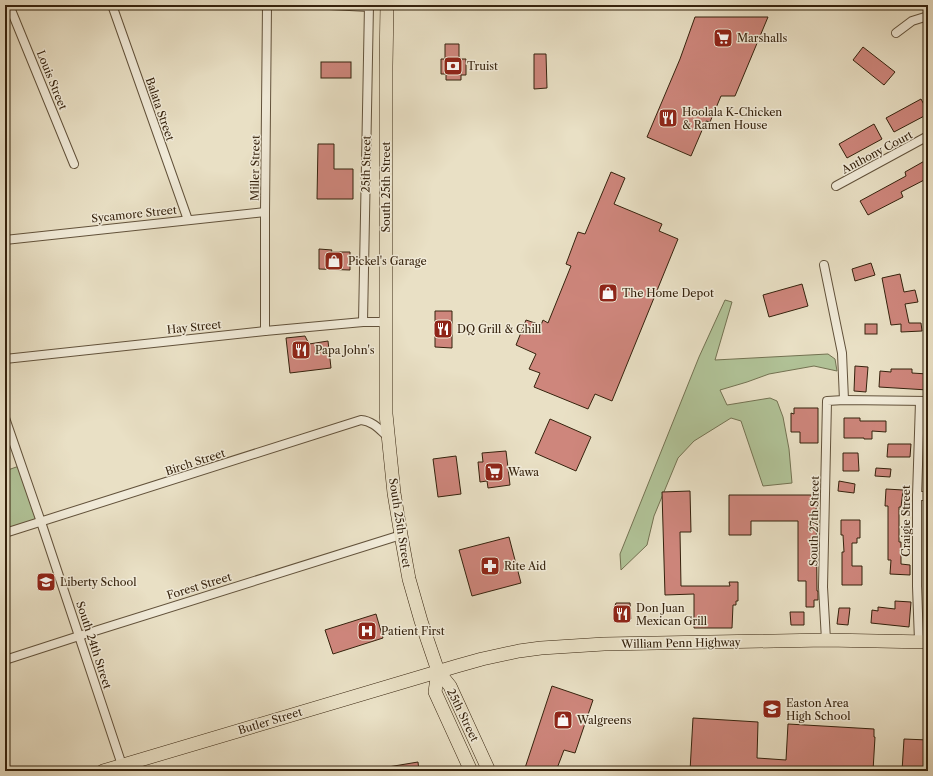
<svg xmlns="http://www.w3.org/2000/svg" width="933" height="776" font-family="'Libre Caslon Text',serif">
<rect width="100%" height="100%" fill="#e9e0c5"/>
<filter id="stains"><feTurbulence type="fractalNoise" baseFrequency=".005" numOctaves="4"/><feColorMatrix values="0 0 0 0 .2 0 0 0 0 .09 0 0 0 0 .02 0 0 0 .5 -.17"/></filter>
<radialGradient id="worn" r=".72"><stop offset=".6" stop-color="#630" stop-opacity="0"/><stop offset="1" stop-color="#630" stop-opacity=".3"/></radialGradient>
<g fill="#b1c398" stroke="#737252">
<polygon points="725,300 732,302 715,360 828,354 835,359 837,371 814,366 769,374 747,382 720,390 727,405 770,398 777,401 783,417 789,449 792,483 763,486 741,421 731,418 694,441 678,458 654,516 647,545 621,570 620,554 699,357"/>
<polygon points="22,465 41,522 5,533 5,471"/>
</g>
<g fill="#ce867c" stroke="#35220d">
<polygon points="695,17 768,17 735,96 721,96 710,122 706,121 691,156 647,137 680,59"/>
<polygon points="445,44 459,44 459,59 466,59 466,75 461,75 461,80 446,80 446,74 441,74 441,59 445,59"/>
<polygon points="863,47 895,72 884,85 853,60"/>
<polygon points="534,54 546,54 547,88 534,89"/>
<rect x="321" y="62" width="30" height="16"/>
<polygon points="921,99 928,112 928,114 894,132 886,118"/>
<polygon points="874,124 882,139 847,158 839,144"/>
<polygon points="318,144 334,144 334,169 353,169 353,199 317,199"/>
<polygon points="928,159 928,178 901,192 903,197 868,215 860,201 906,176 905,172"/>
<polygon points="611,172 625,178 614,204 662,224 659,231 678,239 612,401 595,394 588,409 534,387 540,373 529,369 536,354 516,345 526,320 541,325 543,320 548,323 571,266 566,264 578,232 585,234"/>
<polygon points="319,249 332,250 331,252 350,252 350,270 319,269"/>
<polygon points="871,263 875,275 855,281 852,269"/>
<polygon points="900,274 904,292 915,290 918,302 905,304 909,323 921,323 922,331 901,332 901,324 891,325 882,278"/>
<polygon points="802,284 808,306 769,317 763,295"/>
<polygon points="435,311 452,311 452,348 435,347"/>
<rect x="865" y="324" width="12" height="10"/>
<polygon points="305,336 309,344 328,341 331,368 290,373 286,338"/>
<polygon points="855,366 868,367 866,392 854,391"/>
<polygon points="891,369 912,369 912,373 928,374 928,390 879,387 880,371 891,372"/>
<polygon points="794,408 818,408 818,443 800,443 800,432 791,432 791,413 794,414"/>
<polygon points="844,418 860,418 860,421 886,421 886,432 872,431 872,439 864,439 864,438 844,438"/>
<polygon points="550,419 591,437 576,471 535,453"/>
<polygon points="888,444 911,444 910,457 887,457"/>
<polygon points="506,451 510,485 488,488 487,481 480,482 478,462 483,462 482,453"/>
<polygon points="843,453 858,453 859,471 843,471"/>
<polygon points="456,456 461,494 438,497 433,459"/>
<polygon points="876,468 891,469 890,477 875,476"/>
<polygon points="839,481 855,484 854,493 838,491"/>
<polygon points="886,489 903,490 901,507 899,507 899,542 901,542 901,564 910,565 910,575 890,574 891,560 888,560 888,506 885,506"/>
<polygon points="690,491 691,532 680,532 681,586 730,586 729,582 738,582 738,601 736,601 736,605 733,605 732,628 694,628 694,594 665,595 662,492"/>
<polygon points="729,495 816,495 817,591 818,591 818,600 814,600 814,607 806,607 806,581 798,581 798,521 751,521 751,535 729,535"/>
<polygon points="841,520 860,520 860,538 857,538 857,543 852,543 852,566 862,566 862,585 842,585 842,552 844,552 843,535 841,535"/>
<polygon points="509,537 521,583 472,596 459,550"/>
<polygon points="895,601 911,602 909,627 871,623 872,610 878,611 878,607 895,609"/>
<polygon points="616,603 630,603 631,619 614,620 614,608"/>
<polygon points="839,608 850,608 848,625 837,624"/>
<polygon points="790,612 804,612 804,625 791,625"/>
<polygon points="376,614 383,638 333,654 325,630"/>
<polygon points="552,686 593,700 575,753 564,750 556,771 524,771"/>
<polygon points="693,718 758,722 757,758 786,760 788,724 874,729 874,737 875,737 873,771 690,771"/>
<polygon points="904,739 928,740 928,771 902,771"/>
<polygon points="418,762 419,771 388,771 388,767"/>
</g>
<g fill="none" stroke-linecap="round" stroke-linejoin="round">
<defs>
<g id="minor">
<polyline points="9,5 74,164"/>
<polyline points="112,5 188,220"/>
<polyline points="330,5 369,7"/>
<polyline points="896,33 912,21 928,16"/>
<polyline points="836,186 928,136"/>
<polyline points="5,240 265,212"/>
<polyline points="824,265 842,353 844,400"/>
<polyline points="363,322 369,5"/>
<polyline points="265,331 265,212 267,5"/>
<polyline points="5,359 265,331 363,322 387,322"/>
<polyline points="5,418 41,522 122,765"/>
<polyline points="917,496 928,496"/>
<path d="M5,533L361,420C373,421 380,430 388,437"/>
<polyline points="826,640 823,587 827,401 844,400 928,401"/>
<polyline points="919,641 917,586 917,496 920,402"/>
<polyline points="5,660 79,636 401,535"/>
</g>
<g id="primary">
<polyline points="387,5 386,66 386,414 394,493 401,535 409,579 421,621 438,671 450,686 489,771"/>
<polyline points="438,671 435,692 471,771"/>
<polyline points="103,771 457,666 482,659 519,651 541,648 604,644 826,640 928,642"/>
</g>
</defs>
<use href="#minor" stroke="#62523b" stroke-width="10"/>
<use href="#primary" stroke="#35220d" stroke-width="14"/>
<use href="#minor" stroke="#f1ebd9" stroke-width="8"/>
<use href="#primary" stroke="#e9e0c5" stroke-width="13"/>
</g>
<defs>
<symbol id="supermarket-square" viewBox="-11 -11 22 22"><rect x="-9" y="-9" width="18" height="18" rx="4" fill="#8f2418" stroke="#f1ebd9"/><path d="M-6-5.5h2.5l.6 2H6L4.5 2H-2.5L-4.4-4H-6ZM-1.5 3.2a1.3 1.3 0 1 0 .1 0ZM3 3.2a1.3 1.3 0 1 0 .1 0Z" fill="#fff"/></symbol>
<symbol id="bank-square" viewBox="-11 -11 22 22"><rect x="-9" y="-9" width="18" height="18" rx="4" fill="#8f2418" stroke="#f1ebd9"/><path d="M-6-4H6V4H-6ZM0-2.3a2.3 2.3 0 1 0 0 4.6a2.3 2.3 0 1 0 0-4.6Z" fill="#fff"/></symbol>
<symbol id="restaurant-square" viewBox="-11 -11 22 22"><rect x="-9" y="-9" width="18" height="18" rx="4" fill="#8f2418" stroke="#f1ebd9"/><path d="M-5-6h1v4h1v-4h1v4h1v-4h1v5L-1.5 .5V6h-2V.5L-5-1ZM5-6V6H3V1.5H1.5Q1.5-4 5-6Z" fill="#fff"/></symbol>
<symbol id="shop-square" viewBox="-11 -11 22 22"><rect x="-9" y="-9" width="18" height="18" rx="4" fill="#8f2418" stroke="#f1ebd9"/><path d="M-5-2.5h2.3a2.7 3.5 0 0 1 5.4 0H5L5.5 6h-11ZM-1.5-2.5h3a1.5 2.3 0 0 0-3 0Z" fill="#fff"/></symbol>
<symbol id="pharmacy-square" viewBox="-11 -11 22 22"><rect x="-9" y="-9" width="18" height="18" rx="4" fill="#8f2418" stroke="#f1ebd9"/><path d="M-2-6h4v4h4v4h-4v4h-4v-4h-4v-4h4Z" fill="#fff"/></symbol>
<symbol id="school-square" viewBox="-11 -11 22 22"><rect x="-9" y="-9" width="18" height="18" rx="4" fill="#8f2418" stroke="#f1ebd9"/><path d="M0-5L7-2L0 1L-7-2ZM-4 1L0 2.5L4 1V4Q0 6-4 4Z" fill="#fff"/></symbol>
<symbol id="hospital-square" viewBox="-11 -11 22 22"><rect x="-9" y="-9" width="18" height="18" rx="4" fill="#8f2418" stroke="#f1ebd9"/><path d="M-5-5h3v3.5h4V-5h3V5h-3V1.5h-4V5h-3Z" fill="#fff"/></symbol>
</defs>
<g fill-rule="evenodd">
<use href="#supermarket-square" x="712" y="27" width="22" height="22"/>
<use href="#bank-square" x="442" y="55" width="22" height="22"/>
<use href="#restaurant-square" x="657" y="107" width="22" height="22"/>
<use href="#shop-square" x="323" y="250" width="22" height="22"/>
<use href="#shop-square" x="597" y="282" width="22" height="22"/>
<use href="#restaurant-square" x="432" y="318" width="22" height="22"/>
<use href="#restaurant-square" x="290" y="339" width="22" height="22"/>
<use href="#supermarket-square" x="483" y="461" width="22" height="22"/>
<use href="#pharmacy-square" x="479" y="555" width="22" height="22"/>
<use href="#school-square" x="35" y="571" width="22" height="22"/>
<use href="#restaurant-square" x="611" y="603" width="22" height="22"/>
<use href="#hospital-square" x="356" y="620" width="22" height="22"/>
<use href="#school-square" x="761" y="698" width="22" height="22"/>
<use href="#shop-square" x="552" y="709" width="22" height="22"/>
</g>
<g text-anchor="middle" stroke-width="3" stroke-linejoin="round" paint-order="stroke">
<g font-size="11" fill="#35220d" stroke="#f1ebd9" text-anchor="start">
<text x="737" y="42">Marshalls</text>
<text x="467" y="70">Truist</text>
<text x="682" y="116">Hoolala K-Chicken<tspan x="682" dy="13">&amp; Ramen House</tspan></text>
<text x="348" y="265">Pickel's Garage</text>
<text x="622" y="297">The Home Depot</text>
<text x="457" y="333">DQ Grill &amp; Chill</text>
<text x="315" y="354">Papa John's</text>
<text x="508" y="476">Wawa</text>
<text x="504" y="570">Rite Aid</text>
<text x="60" y="586">Liberty School</text>
<text x="636" y="612">Don Juan<tspan x="636" dy="13">Mexican Grill</tspan></text>
<text x="381" y="635">Patient First</text>
<text x="786" y="707">Easton Area<tspan x="786" dy="13">High School</tspan></text>
<text x="577" y="724">Walgreens</text>
</g>
<g font-size="11" fill="#35220d" stroke="#f1ebd9">
<text transform="translate(52 80) rotate(68)" y="4">Louis Street</text>
<text transform="translate(160 109) rotate(71)" y="4">Balata Street</text>
<text transform="translate(877 152) rotate(-28)" y="4">Anthony Court</text>
<text transform="translate(366 164) rotate(-89)" y="4">25th Street</text>
<text transform="translate(255 168) rotate(-89)" y="4">Miller Street</text>
<text transform="translate(386 187) rotate(-90)" y="4">South 25th Street</text>
<text transform="translate(134 214) rotate(-6)" y="4">Sycamore Street</text>
<text transform="translate(194 327) rotate(-6)" y="4">Hay Street</text>
<text transform="translate(195 462) rotate(-18)" y="4">Birch Street</text>
<text transform="translate(814 521) rotate(-89)" y="4">South 27th Street</text>
<text transform="translate(906 521) rotate(-90)" y="4">Craigie Street</text>
<text transform="translate(400 523) rotate(81)" y="4">South 25th Street</text>
<text transform="translate(199 586) rotate(-17)" y="4">Forest Street</text>
<text transform="translate(681 643) rotate(-1)" y="4">William Penn Highway</text>
<text transform="translate(94 645) rotate(72)" y="4">South 24th Street</text>
<text transform="translate(463 715) rotate(64)" y="4">25th Street</text>
<text transform="translate(270 721) rotate(-17)" y="4">Butler Street</text>
</g>
</g>
<rect width="933" height="776" fill="none" stroke="#e9e0c5" stroke-width="20"/>
<rect x="6" y="6" width="921" height="764" fill="none" stroke="#35220d" stroke-width="2"/>
<rect x="10" y="10" width="913" height="756" fill="none" stroke="#35220d"/>
<rect width="100%" height="100%" filter="url(#stains)"/>
<rect width="100%" height="100%" fill="url(#worn)"/>
</svg>
